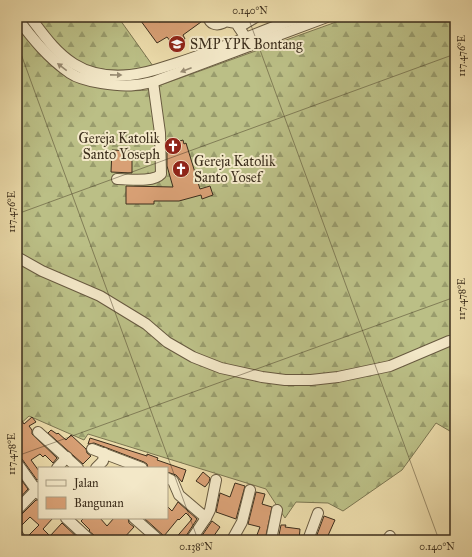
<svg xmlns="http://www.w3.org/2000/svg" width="472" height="557" font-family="'IM FELL Great Primer',serif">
<defs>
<pattern id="forest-firs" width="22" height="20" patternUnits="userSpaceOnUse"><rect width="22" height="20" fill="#bbbf86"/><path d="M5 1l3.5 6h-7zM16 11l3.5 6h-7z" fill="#999c6d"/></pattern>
</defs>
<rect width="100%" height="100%" fill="#ecdcab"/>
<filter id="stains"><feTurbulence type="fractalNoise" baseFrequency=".005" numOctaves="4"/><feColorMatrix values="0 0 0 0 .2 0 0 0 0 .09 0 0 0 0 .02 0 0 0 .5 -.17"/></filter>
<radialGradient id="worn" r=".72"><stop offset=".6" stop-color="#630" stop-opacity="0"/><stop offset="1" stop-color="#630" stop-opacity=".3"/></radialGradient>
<g fill="url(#forest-firs)" stroke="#7c7651">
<path d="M34,17H118L153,66C123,73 88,73 64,53C53,44 43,28 34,17Z"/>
<path d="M350,17H455V434L436,423L402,470L343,511L328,503L296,502L285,518L266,489L88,434L84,440L29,416L17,427V24C27,37 40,56 53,67C74,86 120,93 147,90Z"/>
</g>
<g fill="#d8a075" stroke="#3c2e1c">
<polygon points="138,17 155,17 159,22 166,17 197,17 201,22 183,35 185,39 175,47 167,37 157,43"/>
<polygon points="183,140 184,144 186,143 200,189 210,186 213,195 202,199 201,195 179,201 154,201 154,204 126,204 126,186 173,187 167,166 167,145"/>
<polygon points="112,150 154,152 154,160 132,159 132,173 111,172"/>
<polygon points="17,413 24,424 32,417 36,422 29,426 32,430 32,434 57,458 53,463 45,455 43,457 40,454 31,460 39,471 39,479 37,480 22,459 17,457"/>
<polygon points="51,430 57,434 58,433 66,440 71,435 86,449 87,453 91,456 83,464 48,433"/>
<polygon points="90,438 147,456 147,454 158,458 157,460 186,470 182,482 176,475 167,472 167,468 148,468 147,464 144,462 94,443 88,444"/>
<polygon points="203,472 210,478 209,482 205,487 196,481"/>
<polygon points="17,474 28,489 17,501"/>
<polygon points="235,483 245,486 236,519 216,512 220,493 230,497"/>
<polygon points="256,492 265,494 262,504 272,507 265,540 255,540 260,527 248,524"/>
<polygon points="36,500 39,500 39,518 53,518 43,529 50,536 62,523 80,540 27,540 27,537 39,525 30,517 19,528 17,528 17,516 22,514"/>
<polygon points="178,502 197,519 186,536 185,540 174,540 192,519 186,513 179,520 178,519 164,536 144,518 167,518 167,506 172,511"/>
<polygon points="324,516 335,520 326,540 315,540"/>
<polygon points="84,518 100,518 107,526 114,518 128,518 129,523 134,527 122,540 96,540 95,536 89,531 90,530 81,521"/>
<polygon points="212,521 220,527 211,540 199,540"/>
<polygon points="281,525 286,525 285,527 300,529 299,540 278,540"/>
</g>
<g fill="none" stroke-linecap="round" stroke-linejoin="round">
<defs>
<g id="minor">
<path d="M30,17C43,34 55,52 74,64C90,74 111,77 130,75C146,74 161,68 177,63C218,50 259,32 300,17"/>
<path d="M208,17C210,24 216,26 223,23L227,17"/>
<path d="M17,18C32,38 48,58 70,73C83,82 119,87 135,85C141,85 147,83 153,82L327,17"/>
<polyline points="225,21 236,23 246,38"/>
<polyline points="239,27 256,17"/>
<path d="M117,179C129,179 153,183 161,174L160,133L153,82"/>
<polyline points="17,257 42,271 100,296 146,324 167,342 193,357 221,368 262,377 285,380 311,380 338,377 390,366 449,341"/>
<polyline points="38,432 78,468"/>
<polyline points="92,449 142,468"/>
<polyline points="17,463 39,494"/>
<polyline points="57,468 67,457"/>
<polyline points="96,468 103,461 104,453"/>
<polyline points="167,478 173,481 179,495 206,518"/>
<polyline points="17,510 39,487"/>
<polyline points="66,518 90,540"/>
<polyline points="134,518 159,540"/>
<polyline points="17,534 21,540"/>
<polyline points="191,540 206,518 210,510 216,480"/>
<polyline points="232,540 242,522 250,490"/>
<polyline points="271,540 277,510"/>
<polyline points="308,540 318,513"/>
<polyline points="387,540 390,536"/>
</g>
</defs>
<use href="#minor" stroke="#685a40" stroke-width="12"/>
<use href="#minor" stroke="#f3e8c8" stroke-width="10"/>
</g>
<defs><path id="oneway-solid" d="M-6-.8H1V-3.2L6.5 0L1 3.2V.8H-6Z"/></defs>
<g fill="#988b72">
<use href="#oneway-solid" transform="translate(62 67) rotate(-142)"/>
<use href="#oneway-solid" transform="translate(186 70) rotate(159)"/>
<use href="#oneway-solid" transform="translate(116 75) rotate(1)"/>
</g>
<path fill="none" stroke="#3c2e1c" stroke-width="1" stroke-opacity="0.45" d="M248,17L439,540M17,43L198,540M17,214L455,54M17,456L455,297M453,540L455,539"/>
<defs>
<symbol id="school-disc" viewBox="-11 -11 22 22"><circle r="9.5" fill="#8f2418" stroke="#f3e8c8"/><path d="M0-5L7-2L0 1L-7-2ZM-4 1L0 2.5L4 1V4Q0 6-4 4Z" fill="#fff"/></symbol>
<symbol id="church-disc" viewBox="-11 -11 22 22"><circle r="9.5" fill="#8f2418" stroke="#f3e8c8"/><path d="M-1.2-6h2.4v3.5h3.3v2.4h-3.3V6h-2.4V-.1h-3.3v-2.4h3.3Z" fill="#fff"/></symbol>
</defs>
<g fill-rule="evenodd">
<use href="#school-disc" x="167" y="34" width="20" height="20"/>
<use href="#church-disc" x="163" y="136" width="20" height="20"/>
<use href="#church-disc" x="171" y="159" width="20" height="20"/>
</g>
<g text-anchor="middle" stroke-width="4" stroke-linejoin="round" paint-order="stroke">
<g font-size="14" fill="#3c2e1c" stroke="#f3e8c8" text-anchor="start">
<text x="190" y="49">SMP YPK Bontang</text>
<text x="160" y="143" text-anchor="end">Gereja Katolik<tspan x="160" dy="16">Santo Yoseph</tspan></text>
<text x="194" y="166">Gereja Katolik<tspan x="194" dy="16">Santo Yosef</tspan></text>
</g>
</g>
<rect width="472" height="557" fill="none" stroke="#ecdcab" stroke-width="44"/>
<rect x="38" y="467" width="130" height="52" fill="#f3e8c8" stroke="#aa9e83"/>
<rect x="46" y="480" width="20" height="6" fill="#f3e8c8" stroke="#aa9e83"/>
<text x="74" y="487" font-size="12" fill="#3c2e1c">Jalan</text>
<rect x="46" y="497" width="20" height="12" fill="#d8a075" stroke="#aa9e83"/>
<text x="74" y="507" font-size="12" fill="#3c2e1c">Bangunan</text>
<rect x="22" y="22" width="428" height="513" fill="none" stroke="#3c2e1c" stroke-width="1.5"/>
<g font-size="10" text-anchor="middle" fill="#3c2e1c">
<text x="250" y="14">0.140°N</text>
<text transform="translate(461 56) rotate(-90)" y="4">117.476°E</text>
<text transform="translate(11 212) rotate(-90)" y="4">117.476°E</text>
<text transform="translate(461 299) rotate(-90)" y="4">117.478°E</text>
<text transform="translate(11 454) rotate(-90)" y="4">117.478°E</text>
<text x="196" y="550">0.138°N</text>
<text x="437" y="550">0.140°N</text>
</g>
<rect width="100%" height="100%" filter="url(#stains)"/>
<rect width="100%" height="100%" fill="url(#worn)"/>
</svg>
